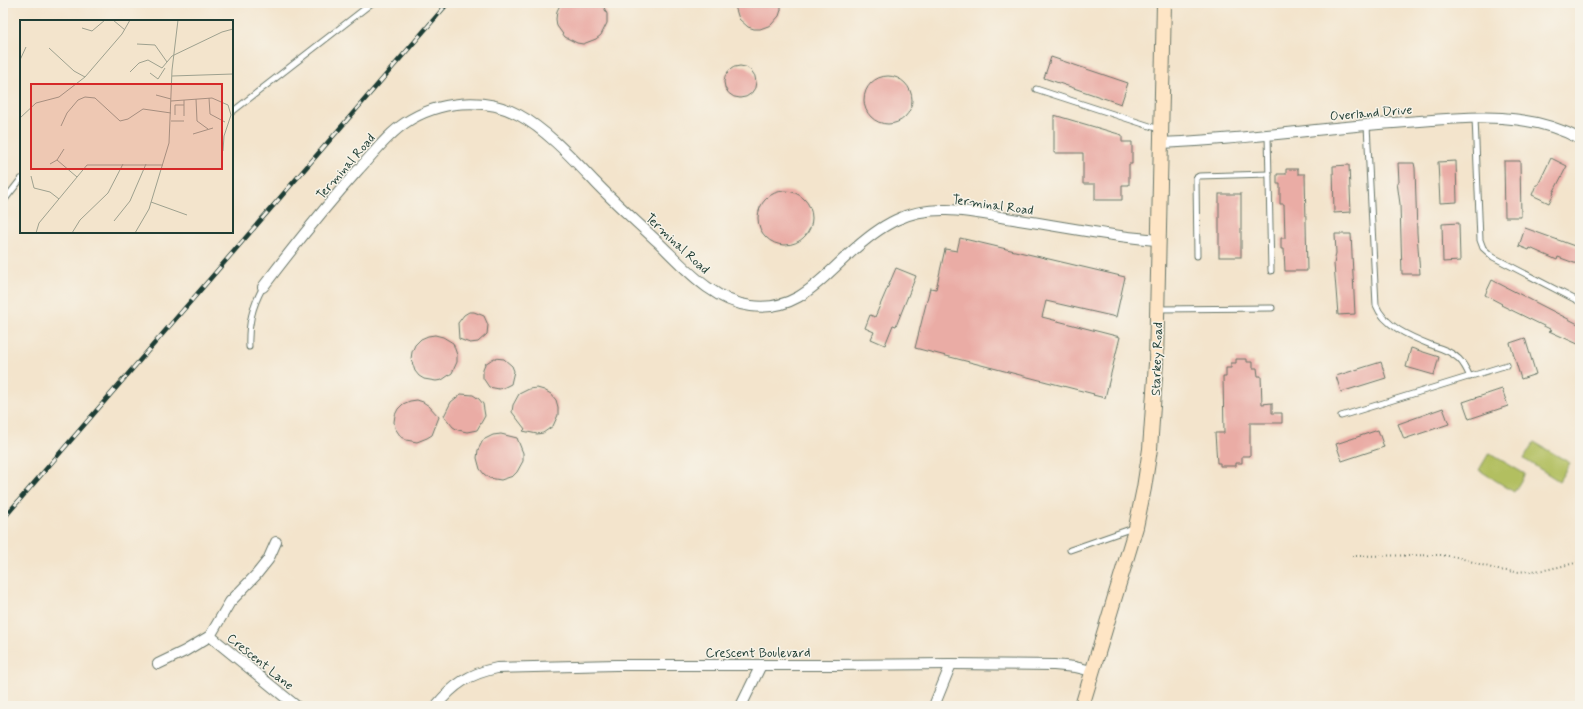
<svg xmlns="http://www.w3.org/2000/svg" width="1583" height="709" font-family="Mynerve,sans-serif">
<rect width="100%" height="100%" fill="#f7f3e8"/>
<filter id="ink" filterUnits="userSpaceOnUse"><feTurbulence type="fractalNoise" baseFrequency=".025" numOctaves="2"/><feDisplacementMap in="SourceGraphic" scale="8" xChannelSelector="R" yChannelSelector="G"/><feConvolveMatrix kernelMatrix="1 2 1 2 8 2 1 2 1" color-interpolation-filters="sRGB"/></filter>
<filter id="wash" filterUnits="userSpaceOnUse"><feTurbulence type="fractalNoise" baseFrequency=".012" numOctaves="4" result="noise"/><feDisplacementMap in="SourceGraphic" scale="16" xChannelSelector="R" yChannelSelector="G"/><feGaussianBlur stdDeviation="0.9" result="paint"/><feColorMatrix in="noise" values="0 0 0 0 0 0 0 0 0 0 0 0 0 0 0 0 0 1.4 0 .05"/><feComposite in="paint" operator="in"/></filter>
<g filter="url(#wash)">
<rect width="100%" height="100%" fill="#f3e4cc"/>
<g fill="#b2bf61" stroke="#687e4a">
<polygon points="1534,442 1570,463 1559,481 1524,459"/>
<polygon points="1489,453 1525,474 1514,492 1479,470"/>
</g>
<g id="blocks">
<g fill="#eaaca5">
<polygon points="561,3 602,3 607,14 607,23 601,35 596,39 583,44 577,43 565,37 557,26 556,19 557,11"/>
<polygon points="734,3 781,3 781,10 779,16 771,25 760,29 754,29 748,27 739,19"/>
<polygon points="1051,57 1128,83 1121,104 1044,78"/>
<circle cx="740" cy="82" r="16"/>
<circle cx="888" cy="100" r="24"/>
<polygon points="1054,115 1122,135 1122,142 1132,142 1132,164 1129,164 1129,185 1122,185 1122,200 1095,200 1095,184 1083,184 1083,153 1054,153"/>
<polygon points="1551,158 1567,166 1553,193 1554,193 1549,203 1532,195 1536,185 1538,185"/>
<polygon points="1456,161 1457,202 1440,203 1438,162"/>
<polygon points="1504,161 1520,161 1521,217 1505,217"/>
<polygon points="1398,163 1414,163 1415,168 1417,233 1420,274 1402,274 1400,204 1397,182 1399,182"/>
<polygon points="1349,165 1351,212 1334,213 1333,166"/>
<polygon points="1286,169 1298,169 1298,174 1305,174 1307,271 1285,271 1284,249 1281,249 1281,238 1285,238 1284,204 1280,204 1280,184 1277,184 1277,174 1286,174"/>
<circle cx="785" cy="218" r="27"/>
<rect x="1219" y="194" width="22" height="63"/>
<polygon points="1459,223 1460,261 1443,262 1442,224"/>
<polygon points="1525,228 1580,248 1580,264 1577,263 1577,264 1558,257 1557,260 1530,248 1529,250 1519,246"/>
<polygon points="1335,234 1351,234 1355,314 1338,315 1334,264 1336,253"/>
<polygon points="960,238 1125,277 1116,317 1046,301 1042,317 1120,337 1105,398 1093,395 1094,394 915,348 930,288 936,289 945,249 957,251"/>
<polygon points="896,268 916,276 896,326 893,325 885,345 871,339 874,332 865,328 870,315 875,317"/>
<polygon points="1492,280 1580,325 1580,345 1549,331 1552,330 1501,305 1502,304 1485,295"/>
<polygon points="469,312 474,312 484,316 488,325 487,334 478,342 470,343 459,339 458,323 464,315"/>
<polygon points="435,335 443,337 453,343 457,355 457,362 452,373 442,380 436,381 424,379 419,376 415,371 411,359 412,352 415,345 421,339 428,336"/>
<polygon points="1525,338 1536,374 1521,379 1510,343"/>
<polygon points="1411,348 1439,357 1434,375 1406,367"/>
<polygon points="494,358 504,359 512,366 514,371 511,384 503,388 499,389 489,387 483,378 483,369 485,364"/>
<polygon points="1236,359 1247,359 1247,362 1253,362 1253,368 1257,368 1258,376 1261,376 1262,404 1272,403 1272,413 1282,413 1282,423 1250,423 1250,456 1242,456 1242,463 1236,463 1236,466 1220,466 1220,463 1217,463 1215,433 1224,433 1223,377 1226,377 1226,368 1231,368 1231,363 1236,363"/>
<polygon points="1381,362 1386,378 1341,392 1336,376"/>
<polygon points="537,388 544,390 551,394 556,400 558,407 558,415 553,426 543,433 537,434 523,431 525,429 512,412 513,405 519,394 529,389"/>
<polygon points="1502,389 1508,406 1469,419 1463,402"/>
<polygon points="461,394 473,395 479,399 483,404 485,416 477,430 467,432 458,430 453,427 444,416 451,402"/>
<polygon points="417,400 423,402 429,406 439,417 432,435 427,438 417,442 406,440 401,437 395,428 394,422 395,415 398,409 403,404 410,401"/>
<polygon points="1443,408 1449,424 1404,439 1398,424"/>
<polygon points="1378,430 1384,447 1342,461 1336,444"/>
<polygon points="501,434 517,438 523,453 523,461 517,472 513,476 501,480 489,478 484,474 480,469 477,458 478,450 483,440 493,435"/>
</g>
</g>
</g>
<g filter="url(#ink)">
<use href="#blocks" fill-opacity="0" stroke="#697769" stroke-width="1"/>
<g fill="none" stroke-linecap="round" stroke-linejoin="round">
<defs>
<g id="lane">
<polyline points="1036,89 1159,129"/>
<polyline points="232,112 372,3"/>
<polyline points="1475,118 1480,240 1483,248 1493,257 1580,302"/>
<path d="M1367,125L1376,305C1384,326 1411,337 1431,345C1440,348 1451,351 1459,359C1464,364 1467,370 1470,377"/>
<polyline points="1268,135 1271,271"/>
<polyline points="3,202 21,179"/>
<polyline points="1197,256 1196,178 1199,176 1269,174"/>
<polyline points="1158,309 1272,308"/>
<path d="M249,347C248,324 252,307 263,287"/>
<polyline points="1341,416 1507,365"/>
<polyline points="1070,550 1133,528"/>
</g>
<g id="street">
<path d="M1160,143C1219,141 1277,134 1335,128C1364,125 1392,123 1420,121C1474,116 1531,112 1580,139"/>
<path d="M263,287C294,246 325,207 359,169C374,153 387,135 405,123C438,101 484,96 519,115C547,130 574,160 596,183C616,204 638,223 659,243C686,269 713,301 751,306C796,312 819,281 848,255C862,242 879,228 896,220C935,201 979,214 1019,220C1066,227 1112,237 1159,240"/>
<polyline points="210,636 296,706"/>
<polyline points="158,664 185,651 210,636 230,602 256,575 268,560 276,542"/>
<path d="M436,706C454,684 469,674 497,668L616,665H834L951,664L1054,665L1075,667L1092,671"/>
<polyline points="741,706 761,665"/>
<polyline points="934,706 951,664"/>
</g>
<polyline id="secondary" points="1082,706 1136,527 1144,488 1150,449 1156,363 1164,3"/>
</defs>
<use href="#lane" stroke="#697769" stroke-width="7"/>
<use href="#street" stroke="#697769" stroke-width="12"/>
<use href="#secondary" stroke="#697769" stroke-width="16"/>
<polyline stroke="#697769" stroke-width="2" stroke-dasharray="1 3" stroke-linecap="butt" points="1352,556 1440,555 1457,557 1498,570 1516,572 1545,570 1580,562"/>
<use href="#lane" stroke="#fff" stroke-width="5"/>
<use href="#street" stroke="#fff" stroke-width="10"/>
<use href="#secondary" stroke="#fee5c5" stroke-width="14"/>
<defs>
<polyline id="rail" points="3,519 448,3"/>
</defs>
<use href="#rail" stroke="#1f3d34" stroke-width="4.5"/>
<use href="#rail" stroke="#f7f3e8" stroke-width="3" stroke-dasharray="9" stroke-linecap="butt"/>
</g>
</g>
<g text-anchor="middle" stroke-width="3" stroke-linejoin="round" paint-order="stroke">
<g font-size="13" fill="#1f3d34" stroke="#f7f3e8">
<text transform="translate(1371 112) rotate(-5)" y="5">Overland Drive</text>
<text transform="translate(345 166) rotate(-49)" y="5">Terminal Road</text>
<text transform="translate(993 204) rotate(8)" y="5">Terminal Road</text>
<text transform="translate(678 243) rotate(43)" y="5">Terminal Road</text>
<text transform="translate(1156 359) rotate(-88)" y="5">Starkey Road</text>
<text x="758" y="657">Crescent Boulevard</text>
<text transform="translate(261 661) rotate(39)" y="5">Crescent Lane</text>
</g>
</g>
<g transform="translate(20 20)">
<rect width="213" height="213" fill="#f3e4cc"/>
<path fill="none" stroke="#9ea18f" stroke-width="1" d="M93,0L105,10M62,8L72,11L85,0M117,24L135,25L147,42M29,28L54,51L65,57M0,40L6,27M110,52L119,43L128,40L142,48L152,36L202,12L213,9M130,53L138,59L145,48M152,56L213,54M136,75L151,79M189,78L190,94L205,102M176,79L177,101L188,109M164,80V96M151,81L192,78L208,85L211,95L204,116L203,131M155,95V85H164M0,98L16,83L39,77L65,57L102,14L110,0M151,101H164M41,106L47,93L58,80L65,77L75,78L100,101L108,99L123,89L151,93M173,114L193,108M37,140L57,157M30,144L37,140L44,129M11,156L14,168L30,172L39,179M131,182L167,195M94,201L110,181L126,144M16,213L19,203L67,145H143M52,213L60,200L88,173L103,144M115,213L129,189L149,123L152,50L158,0"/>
<path fill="#d62828" fill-opacity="0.15" stroke="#d62828" stroke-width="2" d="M11,64H202V149H11Z"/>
<rect width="213" height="213" fill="none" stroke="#1f3d34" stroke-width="2"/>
</g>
<rect width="1583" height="709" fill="none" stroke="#f7f3e8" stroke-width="16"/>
</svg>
